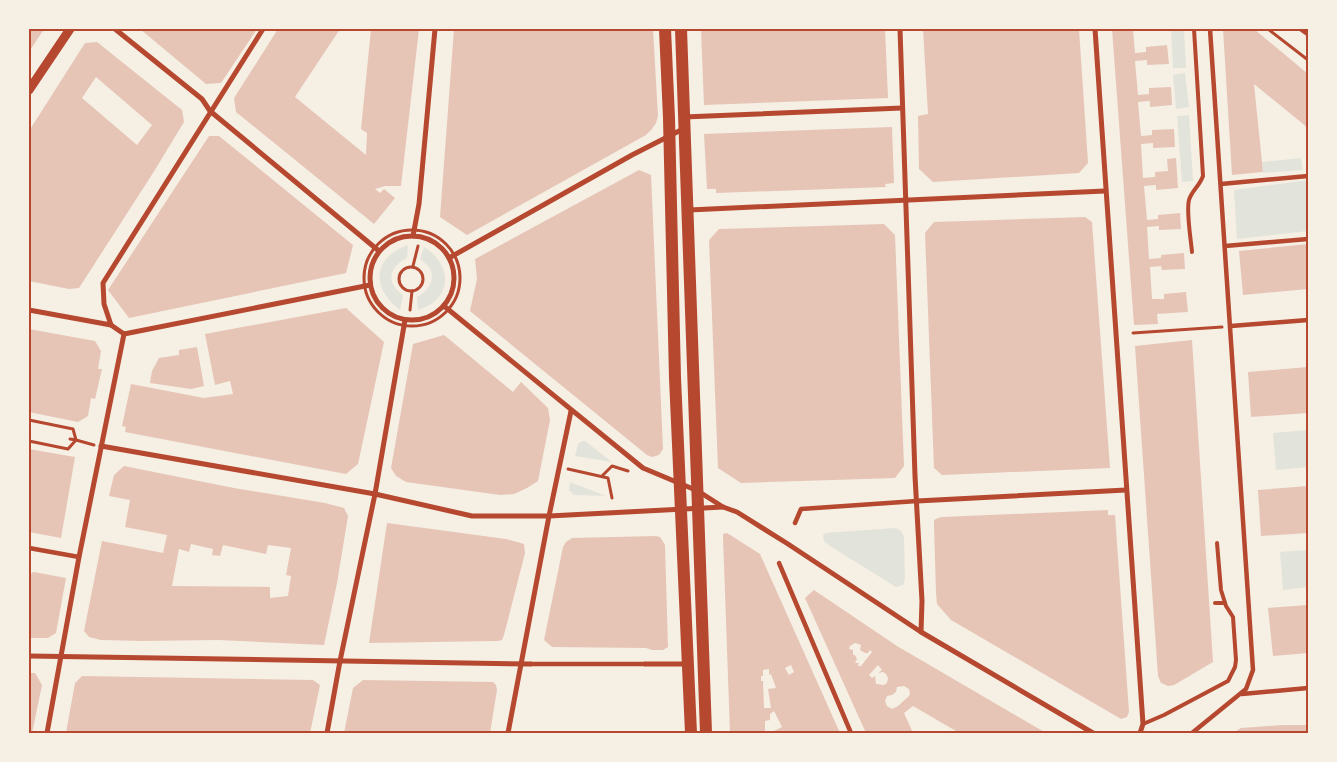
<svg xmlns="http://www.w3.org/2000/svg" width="1337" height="762" font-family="'Varela Round',sans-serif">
<rect width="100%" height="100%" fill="#f6efe4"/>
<g fill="#e2e4dc">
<polygon points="1171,29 1184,29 1186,68 1173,68"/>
<polygon points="1185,73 1189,107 1176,109 1173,75"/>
<polygon points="1189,115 1193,181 1182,182 1177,116"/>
<polygon points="1301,158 1303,170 1263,173 1262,162"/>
<polygon points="1308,180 1308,231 1237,239 1234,190"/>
<path d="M408,245L407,258C389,267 385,282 403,295L400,310C371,288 372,258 408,245Z"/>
<path d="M424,247C454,266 452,300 418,310L417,297C427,292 437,279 429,267C427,264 423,262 420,259Z"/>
<polygon points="1308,430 1308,467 1276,470 1273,433"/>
<polygon points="582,441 585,441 612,462 575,456 578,444"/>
<polygon points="570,482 606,496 574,495 569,490"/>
<polygon points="896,528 901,531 904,537 905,579 903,585 896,587 830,546 824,541 823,535 826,533"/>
<polygon points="1308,550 1308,587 1283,590 1280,552"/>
</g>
<g fill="#e6c5b7" fill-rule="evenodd">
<polygon points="29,29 44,29 29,52"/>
<polygon points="140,29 257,29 221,83 206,84"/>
<polygon points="278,29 340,29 295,97 366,155 367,133 361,129 371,29 419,29 401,186 385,186 375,189 380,193 384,189 395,198 374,224 236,112 234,98"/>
<polygon points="454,29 653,29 658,116 656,123 652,129 646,135 467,235 440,217"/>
<polygon points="701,29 885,29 888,98 704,105"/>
<polygon points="923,29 1079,29 1088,163 1079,173 933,182 919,169 918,116 928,114"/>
<polygon points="1112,29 1133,29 1135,53 1146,52 1146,47 1167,45 1169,64 1147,65 1147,60 1135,61 1138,95 1149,94 1149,88 1171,87 1172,105 1150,107 1150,101 1138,102 1141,136 1152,135 1152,130 1174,129 1175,147 1153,148 1153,143 1141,144 1143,178 1155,177 1155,172 1168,171 1167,159 1176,158 1178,188 1156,190 1156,185 1144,186 1147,220 1158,219 1158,215 1180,213 1181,229 1159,230 1159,226 1147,227 1149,259 1161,258 1161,255 1184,253 1185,269 1162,270 1161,266 1150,267 1152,299 1164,299 1164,294 1186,292 1188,312 1157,314 1158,324 1134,325"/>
<polygon points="1223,29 1254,29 1308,74 1308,128 1254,84 1263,172 1232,175"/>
<path d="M97,42L182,110L184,122L153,173L79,288L69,289L29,281V131L85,43ZM96,77L152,125L137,145L82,98Z"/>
<polygon points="892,127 894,183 885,184 886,187 716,193 716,189 707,189 704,134"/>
<polygon points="209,136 219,136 353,245 346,273 129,318 108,290"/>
<polygon points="639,170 651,175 663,449 659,455 652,457 647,455 470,311 477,279 475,259"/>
<polygon points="1085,217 1092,222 1110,468 942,475 934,468 925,233 934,222"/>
<polygon points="884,224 895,235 904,466 895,478 741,483 718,468 709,240 719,229"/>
<polygon points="1308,244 1308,289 1243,295 1239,251"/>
<polygon points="346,308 384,342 358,464 346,474 125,432 126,427 122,426 131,384 204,398 233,394 230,381 215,385 205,334"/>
<polygon points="29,329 95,341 101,351 98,369 102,369 95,399 91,398 88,416 78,422 29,412"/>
<polygon points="444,335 513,392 521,382 548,408 550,420 538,481 527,488 514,494 500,495 406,482 396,476 391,468 413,344"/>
<polygon points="1192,340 1213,662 1174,685 1168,686 1161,683 1158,676 1135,346"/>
<polygon points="197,347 204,386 191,389 150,383 152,371 159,358 179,355 179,350"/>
<polygon points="1308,367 1308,413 1251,417 1248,372"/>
<polygon points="29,449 75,457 61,538 29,532"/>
<path d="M124,466L234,488L325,503L344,508L348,516L337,583L324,645L219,640L142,641L101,640L89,637L84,631L102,541L163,553L167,535L125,527L130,500L109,496L114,475ZM191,544L213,549L212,555L220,556L223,545L266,554L268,545L291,548L286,575L291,576L288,596L270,598V587L172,586L179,549L189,552Z"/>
<polygon points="1308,486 1308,533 1261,536 1258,490"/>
<polygon points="1108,510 1108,515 1115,515 1129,712 1127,717 1121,719 951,620 937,604 936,593 934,526 934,520 938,518 942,517"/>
<polygon points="387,523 506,539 524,544 525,553 504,635 502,640 497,641 369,643"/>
<path d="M727,533L760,554L840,733H770L782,727L774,711L770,714V720L765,721V733H730L723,537V534ZM791,665L794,672L789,675L785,668ZM769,669V675L771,674L776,688L768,689L771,708H764L763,681H761V676H763V670Z"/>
<polygon points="656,536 660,537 665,545 668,647 663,650 652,650 646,648 552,647 544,640 563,547 566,542 572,538"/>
<polygon points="34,572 66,578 56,633 48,638 29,638 29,597 31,587 29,584 29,574"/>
<path d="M814,590L897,646L1046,733H955L956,731L913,706L904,713L913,733H866L805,598ZM855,643L861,645L860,650L865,653H868L870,650L872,652L861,666H858L859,663H855L857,659L855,655H853V650L849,649L850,646ZM878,665L882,670L878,673L883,672L886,674L888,678L887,683L884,685L876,684L875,676L872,678L869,675ZM904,686L909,689L910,694L909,696L898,706L892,709L887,706L885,701L887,696L892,695L896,692L897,687Z"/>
<polygon points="1308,605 1308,653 1273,656 1268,608"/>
<polygon points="29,673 35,673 42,685 32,733 29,733"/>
<polygon points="82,676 313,680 320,685 310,733 66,733 75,683"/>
<polygon points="363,680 493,682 496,685 497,690 490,733 344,733 353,688"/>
<polygon points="1283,725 1308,725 1308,733 1233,733 1241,728"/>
</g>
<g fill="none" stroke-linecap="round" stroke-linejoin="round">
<g stroke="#b5482f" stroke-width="3">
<polyline points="1268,29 1308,60"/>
<circle cx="412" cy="278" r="48"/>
<polyline points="413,266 418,246"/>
<circle cx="411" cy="279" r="12"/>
<polyline points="410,310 412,291"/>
<polyline points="1133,333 1222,327"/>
<polyline points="29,420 73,429 76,440 94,445"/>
<polyline points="29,441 68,449 76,440 70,439"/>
<polyline points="568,469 608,478 612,498"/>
<polyline points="602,476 612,466 628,471"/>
</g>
<g stroke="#b5482f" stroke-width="4">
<path d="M1192,252C1191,240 1186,211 1189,200C1192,190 1199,187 1203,176L1194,29"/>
<polyline points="1215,603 1225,603"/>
<polyline points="1143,724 1164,715 1228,681 1235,667 1236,660 1233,617 1226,606 1221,590 1217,543"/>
</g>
<g stroke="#b5482f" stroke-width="4.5">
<polyline points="1221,184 1308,176"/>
<polyline points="1225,246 1308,239"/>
<polyline points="1231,326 1308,320"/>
<polyline points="795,523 801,509 917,501"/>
<polyline points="29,548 79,557"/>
<polyline points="779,563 851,733"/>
<polyline points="531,664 645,664"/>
<polyline points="1242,694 1308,688"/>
<polyline points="1192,733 1246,689 1253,670 1210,29"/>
</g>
<g stroke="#b5482f" stroke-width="5">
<polyline points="115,29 202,99 210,111 379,251"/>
<polyline points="900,29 915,476 922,601 921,632"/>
<polyline points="1095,29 1143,724 1140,733"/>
<polyline points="1301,29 1308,34"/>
<polyline points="684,117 902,108"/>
<polyline points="689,210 1105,191"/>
<circle cx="412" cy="278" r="42"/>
<polyline points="413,236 419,204 435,29"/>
<polyline points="449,258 632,155 683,129"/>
<polyline points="444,306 643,468 698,491 723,507 737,512 788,544 921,632 1093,733"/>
<polyline points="29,310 111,325 124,334"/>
<polyline points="111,325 104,304 103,283 263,29"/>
<polyline points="124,334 370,285"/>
<polyline points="101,446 375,494 472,516 549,516 723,507"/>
<polyline points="917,501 1126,490"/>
<polyline points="29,656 531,664"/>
<polyline points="645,664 687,664"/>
<polyline points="47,733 79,557 124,334"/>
<polyline points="327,733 340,661 375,494 405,320"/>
<polyline points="508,733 549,516 571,411"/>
</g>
<polyline stroke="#b5482f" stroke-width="9" points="29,90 70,29"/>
<g stroke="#b5482f" stroke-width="12">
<polyline points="665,29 669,118 675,378 691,733"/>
<polyline points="681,29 706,733"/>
</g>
</g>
<rect width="1337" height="762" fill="none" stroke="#f6efe4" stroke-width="60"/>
<rect x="30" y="30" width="1277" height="702" fill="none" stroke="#b5482f" stroke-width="2"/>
</svg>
